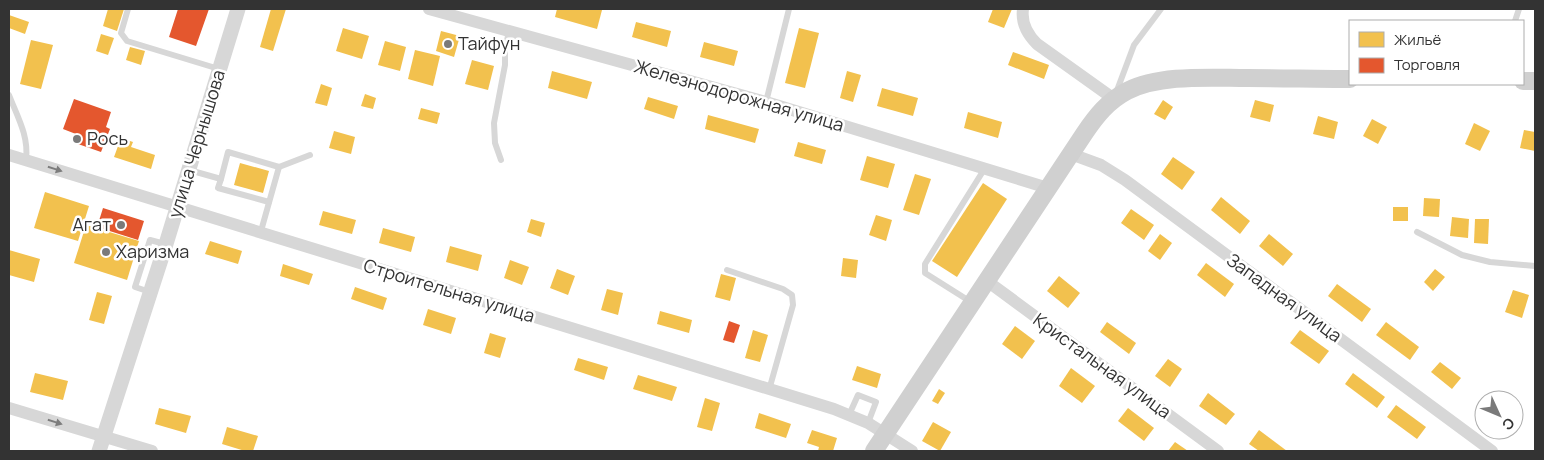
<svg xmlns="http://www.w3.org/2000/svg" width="1544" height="460" font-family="Manrope,sans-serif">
<rect width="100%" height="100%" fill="#fff"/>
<g fill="#f2c14e">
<polygon points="108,9 124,9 117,31 103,26"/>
<polygon points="271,9 286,9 273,51 260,47"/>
<polygon points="557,9 599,9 602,10 597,29 555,17"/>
<polygon points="993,9 1012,9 1004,28 988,22"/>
<polygon points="9,15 29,22 25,34 9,28"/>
<polygon points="636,22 671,31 667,47 632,37"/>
<polygon points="343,28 369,36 362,59 336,51"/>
<polygon points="799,28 819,33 805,88 785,83"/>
<polygon points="441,31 460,36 454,57 436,51"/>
<polygon points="101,34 114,38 108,55 96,51"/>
<polygon points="31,40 53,45 41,89 20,84"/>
<polygon points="385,41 406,47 400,71 378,65"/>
<polygon points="704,42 738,51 734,66 700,57"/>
<polygon points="130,47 145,51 141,65 126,60"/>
<polygon points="415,50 440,56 433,86 408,79"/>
<polygon points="1013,52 1049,65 1044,79 1008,65"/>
<polygon points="472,60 494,66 488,90 465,84"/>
<polygon points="552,71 592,82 587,99 548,88"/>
<polygon points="847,71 861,75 853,102 840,98"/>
<polygon points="321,84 332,88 327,106 315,103"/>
<polygon points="882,88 918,98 913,116 877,106"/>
<polygon points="365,94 376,98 373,109 361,106"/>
<polygon points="648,97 678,106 674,119 644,109"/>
<polygon points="1163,100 1173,107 1165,120 1154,114"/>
<polygon points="1255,100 1274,105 1270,122 1250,117"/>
<polygon points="421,108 440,113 437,124 418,119"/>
<polygon points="968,112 1002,122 998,138 964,128"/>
<polygon points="708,115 759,129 755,143 705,129"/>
<polygon points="1318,116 1338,122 1334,139 1313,134"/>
<polygon points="1372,119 1387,127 1378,144 1363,136"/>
<polygon points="1474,123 1490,131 1480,151 1465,144"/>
<polygon points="1524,130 1535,132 1535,151 1520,148"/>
<polygon points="334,131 355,137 351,154 329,148"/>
<polygon points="121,138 133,142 131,147 155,155 151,169 114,157"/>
<polygon points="798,142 826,150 822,164 794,156"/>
<polygon points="867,156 895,164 888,188 860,180"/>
<polygon points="1173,157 1195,172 1182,190 1161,174"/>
<polygon points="240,163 269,171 263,193 234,185"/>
<polygon points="915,174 931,179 919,215 903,210"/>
<polygon points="983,183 1007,199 957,277 932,261"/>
<polygon points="45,192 89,206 78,241 34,228"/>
<polygon points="1221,197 1250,221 1240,234 1211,210"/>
<polygon points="1424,198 1440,199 1439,217 1423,216"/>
<rect x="1393" y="207" width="15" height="14"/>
<polygon points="1131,209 1154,225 1144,240 1121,223"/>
<polygon points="323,211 356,220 352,234 319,225"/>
<polygon points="876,215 892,220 886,241 869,235"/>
<polygon points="1452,217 1469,219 1468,238 1450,236"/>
<polygon points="531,219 545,223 541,237 527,232"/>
<polygon points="1475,219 1489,219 1488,244 1474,243"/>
<polygon points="86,225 139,241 127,280 74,263"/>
<polygon points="383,228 415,237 411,252 379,243"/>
<polygon points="1160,234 1172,243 1160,260 1148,251"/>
<polygon points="1269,234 1293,254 1283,266 1259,246"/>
<polygon points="210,241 242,251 238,264 205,254"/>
<polygon points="450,246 482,255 478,271 446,262"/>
<polygon points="9,250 40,259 34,282 9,275"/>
<polygon points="843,258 858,260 856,278 841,276"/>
<polygon points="510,260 529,267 522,285 504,278"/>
<polygon points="1206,263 1234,284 1225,297 1197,275"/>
<polygon points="283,264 313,274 309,285 280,276"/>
<polygon points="557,269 575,276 568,295 550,288"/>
<polygon points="1435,269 1445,277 1433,291 1424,282"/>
<polygon points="721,274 736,278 730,301 715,297"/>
<polygon points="1059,276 1080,293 1068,308 1047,291"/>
<polygon points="1337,284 1371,309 1362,322 1328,296"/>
<polygon points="355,287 387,298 383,310 351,299"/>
<polygon points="607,289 623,293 618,315 601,310"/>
<polygon points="1513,290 1529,295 1522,318 1505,312"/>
<polygon points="97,292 112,296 104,324 89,320"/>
<polygon points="428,309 456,318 451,334 423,325"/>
<polygon points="660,311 692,320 689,333 657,324"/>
<polygon points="1107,322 1136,343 1129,354 1100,332"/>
<polygon points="1386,322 1419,347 1410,360 1376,335"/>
<polygon points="1015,326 1035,341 1022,359 1002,344"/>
<polygon points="753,330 768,335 760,362 745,358"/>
<polygon points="1300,330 1329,351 1319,364 1290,343"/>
<polygon points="490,333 506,338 500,358 484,353"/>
<polygon points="578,358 608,367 604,380 574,370"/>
<polygon points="1168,359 1182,369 1170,387 1155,376"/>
<polygon points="1440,362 1461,378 1452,389 1431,372"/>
<polygon points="857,366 881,374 877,388 852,380"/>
<polygon points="1071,368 1095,386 1082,403 1059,386"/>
<polygon points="35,373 68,381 63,400 30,392"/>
<polygon points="1353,373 1385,397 1377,408 1345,384"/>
<polygon points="638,375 677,387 672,401 633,389"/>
<polygon points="939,389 945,393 938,404 932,401"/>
<polygon points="1208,393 1235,414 1226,425 1199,406"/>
<polygon points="705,398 720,403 712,431 697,427"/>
<polygon points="1396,405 1426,427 1417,439 1387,417"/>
<polygon points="159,408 191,416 186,433 155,424"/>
<polygon points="1128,408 1154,428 1144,441 1118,421"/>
<polygon points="759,413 791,424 786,438 755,428"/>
<polygon points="933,422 951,432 940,451 922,441"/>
<polygon points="227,427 258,436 253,451 245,451 222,444"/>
<polygon points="812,430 837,438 833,451 818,451 819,447 807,443"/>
<polygon points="1259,430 1287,451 1259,451 1249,444"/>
<polygon points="1175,442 1188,451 1168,451"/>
</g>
<g fill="#e4572e">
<polygon points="178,9 182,10 183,9 209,9 196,46 169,37"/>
<polygon points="74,99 111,112 106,127 110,129 101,152 78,144 81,136 63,129"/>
<polygon points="103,208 144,221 138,240 97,227"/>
<polygon points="729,321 740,325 734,343 723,340"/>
</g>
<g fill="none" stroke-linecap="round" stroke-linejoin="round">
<g stroke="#d7d7d7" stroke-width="6">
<polyline points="128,9 121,33 127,41 219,69"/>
<polyline points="1515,21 1519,9"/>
<polyline points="1116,93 1134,45 1161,9"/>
<path d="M9,95C17,116 29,136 26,159"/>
<polyline points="766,102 789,9"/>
<polyline points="501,160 495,143 494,123 505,65 505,50 509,31"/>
<polyline points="279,167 310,155"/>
<polyline points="189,170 221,179 228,152 279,167 261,231"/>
<polyline points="221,179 218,188 269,202"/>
<polyline points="1417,232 1462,255 1490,262 1535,266"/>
<polyline points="727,270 783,289 792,295 793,305 769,390"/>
<polyline points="150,292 135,287 150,240 165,244"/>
<polyline points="971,302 925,273 925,264 985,168"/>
<polyline points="849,415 858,395 876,402 868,423"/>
</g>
<g stroke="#d7d7d7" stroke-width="12">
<polyline points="429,9 766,102 1048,188"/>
<path d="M1023,9C1021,23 1027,34 1037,44L1114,99"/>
<polyline points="1071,154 1101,165 1125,180 1492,451"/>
<polyline points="9,155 834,409 868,423 912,451"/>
<polyline points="987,281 1218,451"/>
<polyline points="9,408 152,451"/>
</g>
<polyline stroke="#d7d7d7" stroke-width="15" points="99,451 166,244 238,9"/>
<g stroke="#d0d0d0" stroke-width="18">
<polyline points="1523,81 1535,81"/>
<path d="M874,451L1084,134C1096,116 1108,101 1127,91C1160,74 1211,78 1247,78C1282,78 1316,79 1350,79"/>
</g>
</g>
<defs><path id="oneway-solid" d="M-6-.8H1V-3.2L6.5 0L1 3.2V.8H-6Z" transform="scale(1.25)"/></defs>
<g fill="#7d7d7d">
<use href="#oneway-solid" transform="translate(55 169) rotate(18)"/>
<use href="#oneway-solid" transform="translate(55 422) rotate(17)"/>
</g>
<g fill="#7a7a7a" stroke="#fff" stroke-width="2">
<circle cx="448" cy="44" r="5"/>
<circle cx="77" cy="139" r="5"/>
<circle cx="121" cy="225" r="5"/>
<circle cx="106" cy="252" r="5"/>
</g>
<g text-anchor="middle" stroke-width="5" stroke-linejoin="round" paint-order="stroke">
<g font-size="18" fill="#333" stroke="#fff" text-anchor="start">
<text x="458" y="50">Тайфун</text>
<text x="87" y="145">Рось</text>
<text x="111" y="231" text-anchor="end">Агат</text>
<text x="116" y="258">Харизма</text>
</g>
<g font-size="18" fill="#333" stroke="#fff">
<text transform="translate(739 96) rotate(16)" y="6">Железнодорожная улица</text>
<text transform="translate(197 144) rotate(-73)" y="6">улица Чернышова</text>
<text transform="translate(449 291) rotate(17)" y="6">Строительная улица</text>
<text transform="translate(1284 298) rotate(36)" y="6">Западная улица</text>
<text transform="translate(1102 366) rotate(36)" y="6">Кристальная улица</text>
</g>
</g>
<rect width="1544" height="460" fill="none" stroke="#333333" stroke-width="20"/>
<rect x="1349" y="20" width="175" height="65" fill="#ffffff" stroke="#adadad"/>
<rect x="1359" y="32" width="25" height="15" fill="#f2c14e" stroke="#adadad"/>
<text x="1394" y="45" font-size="15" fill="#333333">Жильё</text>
<rect x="1359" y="58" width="25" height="15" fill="#e4572e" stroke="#adadad"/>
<text x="1394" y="70" font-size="15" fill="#333333">Торговля</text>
<g transform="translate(1499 415) rotate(134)"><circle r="24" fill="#ffffff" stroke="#adadad"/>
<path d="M0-4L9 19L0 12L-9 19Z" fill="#7a7a7a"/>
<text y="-8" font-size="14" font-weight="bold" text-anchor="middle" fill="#333333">С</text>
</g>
</svg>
